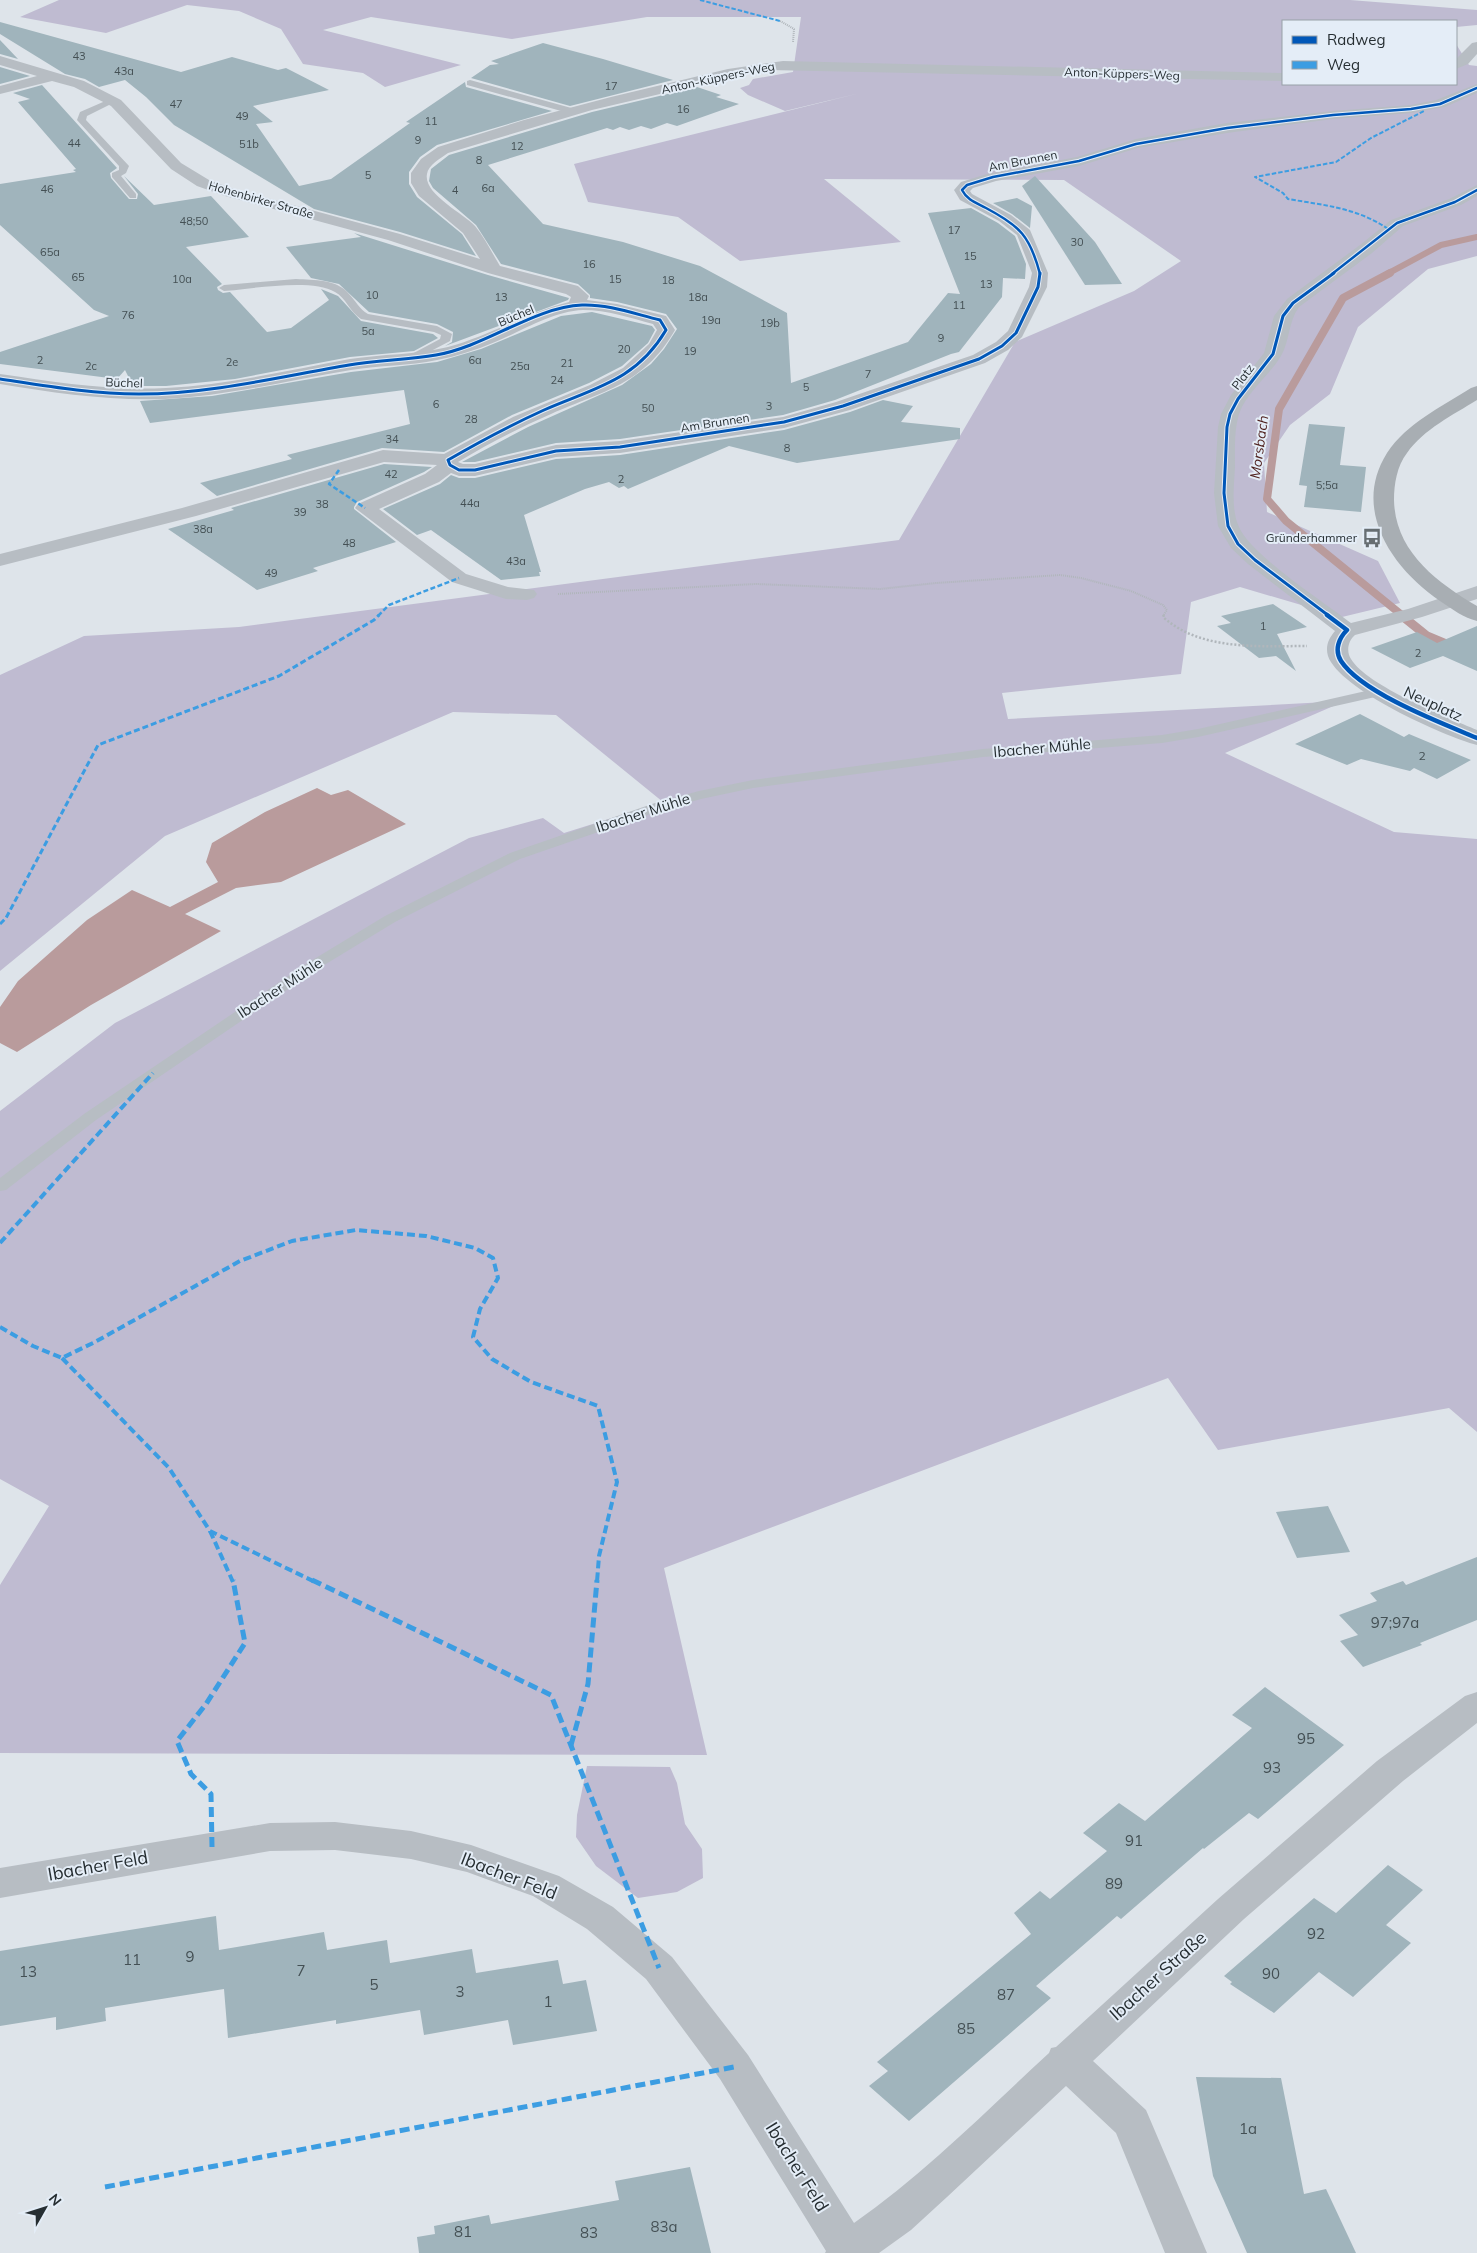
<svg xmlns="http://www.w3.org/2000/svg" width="1477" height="2253" font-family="Mulish,sans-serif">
<rect width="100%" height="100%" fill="#dee4ea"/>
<g fill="#bfbbd1">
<polygon points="59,0 1350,0 1477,10 1477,25 1456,27 1456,21 1283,21 1283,84 1456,84 1456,44 1469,65 1477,66 1477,256 1428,269 1358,327 1330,394 1290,425 1264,463 1267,512 1378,561 1400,603 1342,617 1240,587 1191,602 1181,674 1002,693 1008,719 1345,701 1225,753 1394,832 1477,839 1477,1432 1449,1408 1218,1450 1168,1378 664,1568 707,1755 0,1753 0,1585 49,1506 0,1479 0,1111 115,1023 469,838 543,818 564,833 663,802 556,715 453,712 165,836 0,971 0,675 84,636 239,627 899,540 1015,342 1134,291 1181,261 1064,180 824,179 901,242 740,261 678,217 588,202 574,164 860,93 785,111 748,95 740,88 749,85 753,79 793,72 801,17 647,17 512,39 371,17 323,30 461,65 385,87 363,73 303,64 281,29 239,11 187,5 106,33 20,17"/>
<polygon points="587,1766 670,1767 677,1783 685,1824 702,1849 703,1878 677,1892 638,1898 596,1866 576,1837 577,1815"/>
</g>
<polygon fill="#b99b9c" points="317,788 331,795 348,790 406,824 281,882 236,888 185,914 221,931 91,1005 17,1052 0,1043 0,1007 18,981 87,920 132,890 170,907 218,882 206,862 212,843 265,812"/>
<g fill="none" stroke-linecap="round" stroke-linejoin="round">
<polyline stroke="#b99b9c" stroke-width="6" points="1387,274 1441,245 1477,237"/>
<polyline stroke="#b99b9c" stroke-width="8" points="1390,273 1343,298 1279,409 1267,499 1286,521 1403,616"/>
<polyline stroke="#b99b9c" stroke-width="9" points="1401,615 1427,636 1477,657"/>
</g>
<g fill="#a0b4bc">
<polygon points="0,22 181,72 232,57 278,70 286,68 329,90 253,106 273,122 256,124 299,186 331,179 410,123 406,122 465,82 466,87 552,111 437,145 420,157 409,172 409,184 417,197 462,234 476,256 400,232 314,209 174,125 146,97 125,80 99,87 85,79 65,74 0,34"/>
<polygon points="0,40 18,59 0,54"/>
<polygon points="543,43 603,59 673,80 570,106 471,78 490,65 499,64 491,61"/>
<polygon points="0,67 30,76 0,84"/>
<polygon points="42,85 117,168 110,173 111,178 129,199 137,199 138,194 124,176 154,205 211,196 249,237 186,247 222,284 217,287 218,290 223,293 230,292 267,332 291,328 329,300 321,289 338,296 361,321 433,334 438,338 414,351 350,357 235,379 166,386 133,386 125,370 117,379 0,364 0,352 109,316 94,310 0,225 0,184 76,172 73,170 76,169 18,102 30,99 13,93"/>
<polygon points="697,87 721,95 716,97 739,104 677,126 667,123 651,129 641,126 629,130 620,127 613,130 607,128 488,165 543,224 623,242 700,266 787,313 791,383 908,342 948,293 960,294 928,213 971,208 998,223 1015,236 1026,264 1025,279 1003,278 1002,297 959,352 951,354 835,400 783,415 620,439 556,443 475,462 462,462 528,427 622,385 651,364 664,349 677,329 666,314 617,302 590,298 590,295 578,284 501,264 476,225 433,188 429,181 431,169 449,155 592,112"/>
<polygon points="1035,176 1095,242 1122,284 1085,285 1022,186"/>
<polygon points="1017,198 1032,206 1030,228 1012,214 993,203"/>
<polygon points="354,233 488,275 569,298 568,300 445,346 452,342 453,332 437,324 369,312 339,284 311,278 286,247 361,237"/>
<polygon points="592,312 652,326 655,330 648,343 622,366 589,383 512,415 444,452 382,448 217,496 200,483 292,459 287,455 410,424 404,390 150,423 140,401 212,396 351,372 437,362 481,349 561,316"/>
<polygon points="883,400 913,406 901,422 960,428 960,439 797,463 729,446 628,489 624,486 619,488 609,482 585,489 524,515 541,572 539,572 540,576 501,580 431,530 417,535 383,509 440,484 451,475 459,478 475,478 556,459 620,455 784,430 850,412"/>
<polygon points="1309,424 1345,427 1340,465 1366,467 1361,512 1304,507 1307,486 1299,485"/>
<polygon points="384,464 432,467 424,472 357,502 354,507 354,509 396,542 313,568 318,571 257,590 168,529 234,510 231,508"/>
<polygon points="1273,604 1307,627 1277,634 1296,671 1276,656 1259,658 1217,626 1231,623 1221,616"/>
<polygon points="1477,626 1477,671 1443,656 1410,668 1371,648 1417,632 1437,643"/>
<polygon points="1360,714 1404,737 1409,734 1471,760 1437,779 1414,768 1410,771 1361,759 1347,765 1295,744"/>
<polygon points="1328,1506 1350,1552 1297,1558 1276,1512"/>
<polygon points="1477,1557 1477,1620 1420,1643 1422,1645 1363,1667 1340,1641 1358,1635 1339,1615 1377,1601 1370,1593 1403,1581 1406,1585"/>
<polygon points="1265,1687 1344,1745 1258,1819 1249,1813 1204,1849 1203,1848 1121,1919 1117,1916 1036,1986 1051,1998 909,2121 869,2086 888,2071 877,2062 1031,1934 1014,1913 1040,1891 1050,1899 1107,1851 1083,1833 1119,1803 1145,1821 1252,1728 1232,1715"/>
<polygon points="1388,1865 1423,1890 1386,1925 1411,1943 1353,1997 1319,1972 1274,2013 1230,1984 1232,1982 1224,1976 1314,1898 1336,1913"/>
<polygon points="216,1916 219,1950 324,1932 327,1950 387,1940 390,1963 472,1949 476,1973 558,1960 563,1984 586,1980 597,2031 513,2045 508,2020 424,2035 420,2010 336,2024 336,2020 228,2038 224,1989 105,2008 106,2021 56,2030 56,2017 0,2026 0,1951"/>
<polygon points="1196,2077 1281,2078 1304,2194 1326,2189 1356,2253 1247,2253 1213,2176"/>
<polygon points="690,2167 711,2253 419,2253 417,2237 435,2234 434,2226 489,2215 491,2224 619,2200 615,2181"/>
</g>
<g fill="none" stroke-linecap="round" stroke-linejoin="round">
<g stroke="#b0b6bb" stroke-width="2" stroke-dasharray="1 1" stroke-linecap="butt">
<polyline points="780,21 794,29 793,42"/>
<polyline points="558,594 756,584 880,589 936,583 1060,575 1081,578 1131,591 1163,605 1167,610 1163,616"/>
</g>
<path stroke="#b0b6bb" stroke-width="2.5" stroke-dasharray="2 2" stroke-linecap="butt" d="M1164,615L1163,617C1201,651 1259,646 1307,646"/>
<g fill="#b7bdc3" fill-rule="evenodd">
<polygon points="470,80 575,109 576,111 572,114 467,85 467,81"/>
<polygon points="110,99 117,101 87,116 86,120 129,166 126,173 121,176 136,194 136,198 130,198 112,177 112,173 119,170 119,166 77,120 80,112"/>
<path d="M296,279C314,280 337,279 349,294C356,301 359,309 368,314L437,326L452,334L450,341L414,360L410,359V355L440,339L441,335L434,332L361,319C350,312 346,298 335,292C312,278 251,289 224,291L219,288L224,285Z"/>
<polygon points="1379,688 1384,689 1386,692 1384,695 1198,737 1162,743 983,757 753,788 701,799 665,809 520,859 395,922 316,970 96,1120 6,1190 0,1191 0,1178 84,1114 306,964 385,916 510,853 655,803 699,791 753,780 983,749 1162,735 1198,729"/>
</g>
<g fill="#b7bdc3" fill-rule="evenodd">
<polygon points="1477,42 1477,54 1468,64 1456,69 1456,59 1472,43"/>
<path d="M0,56L84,81L121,100L181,163L209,180L237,190L400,234L480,259L463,233L419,196L411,183V173L421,159L438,147L524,120L611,97L728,69L783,61L1283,73V81L769,70L728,78L592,110L448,153C441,158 428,165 427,174C423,194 463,213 475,226C485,238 492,253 500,266L578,286L589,296L587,300L617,304L666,316L675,330C643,385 605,390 551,414C519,428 488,444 458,462L463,464H475L556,445L620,441L783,417L836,402L973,355L996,342L1008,331L1029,287L1032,273L1017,235L999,221L960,200L954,190L961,182L987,174L1077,157L1136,139L1227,123L1333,111L1411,105L1436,100L1477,84V93L1445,107L1411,113L1333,119L1227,133L1138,148L1079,166L996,181L973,188L970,191L972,194L1011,215L1030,230L1048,273L1047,287L1022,337L1008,350L985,363L850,410L784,428L620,453L556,457L475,476H459L451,473L439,482L379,509L466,574L508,587L534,590L537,594L534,598L527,600L506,599L452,582L355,508L358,504L425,474L437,465L384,462L196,516L0,566V554L182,508L376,452L383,450L444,454L513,417L590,385L623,368L649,344L657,330L653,324C631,318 607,310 583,310C553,311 522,331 495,342C476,350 457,356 437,360C409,366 380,365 351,370C289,380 228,396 165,399C109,401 55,393 0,384V374C55,382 110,391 166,388C228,385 289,370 350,359C382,354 416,355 448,347C489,336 526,313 569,302L571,297L566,294L488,273L388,240L225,196L197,186L171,169L111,106L74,87L52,81L0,94V86L37,76L0,65Z"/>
<path d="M1477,185V196L1461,205L1403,226L1372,253L1299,307C1288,322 1290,340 1281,356C1269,376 1247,392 1239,414C1234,431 1235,450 1235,467C1234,486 1231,510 1239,527C1251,555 1324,602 1351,623L1408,609L1477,586V599L1422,617L1355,635C1348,641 1346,651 1351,659C1367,686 1447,717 1477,730V745C1443,736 1339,689 1328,656C1325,646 1329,638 1335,631L1248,564L1231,548L1218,526L1214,493L1218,427L1221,414L1231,395L1264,353L1274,316L1287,299L1360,245L1391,220L1449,199Z"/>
<path d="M1477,1692V1723L1403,1781L1244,1919L1093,2061L1146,2110L1207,2253H1165L1116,2133L1066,2086L947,2197L911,2230L879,2253H825L826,2251L720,2079L646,1979L587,1929L533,1896L467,1872L411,1859L335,1850L270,1851L0,1898V1868L270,1823L335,1822L411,1831L471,1845L559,1876L613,1907L672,1957L748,2055L854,2223C924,2174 986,2111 1049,2053L1051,2048L1056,2047L1218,1899L1377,1761L1465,1696Z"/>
</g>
<path fill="#a8aeb3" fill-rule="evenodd" d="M1477,386V400C1453,415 1424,429 1407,453C1397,466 1394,484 1394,500C1395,551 1436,582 1477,606V621C1464,618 1452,609 1440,601C1393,569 1351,510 1387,453C1407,423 1441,407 1471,388Z"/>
<g stroke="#3c9de2" stroke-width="2" stroke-dasharray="4.5 2" stroke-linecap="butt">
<polyline points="700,0 780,21"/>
<path d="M1388,229C1358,208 1323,205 1288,199L1283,193L1255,177L1336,162L1371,138L1424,111"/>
</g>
<g stroke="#3c9de2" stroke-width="2.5" stroke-dasharray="5 2.5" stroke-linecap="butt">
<polyline points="339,470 329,484 365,508"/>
<polyline points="378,616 389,605 459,578"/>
</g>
<polyline stroke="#3c9de2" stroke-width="3" stroke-dasharray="6 3" stroke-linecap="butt" points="0,924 6,918 98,745 279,676 374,620 379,615"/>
<g stroke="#3c9de2" stroke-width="4" stroke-dasharray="8 4" stroke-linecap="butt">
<polyline points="0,1243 153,1073"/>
<polyline points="0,1327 33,1346 62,1358 95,1342 240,1261 292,1241 356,1230 426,1236 475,1248 493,1258 498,1278 480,1309 473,1337 492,1359 531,1382 598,1406 617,1482 599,1556 597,1582"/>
<polyline points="62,1358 169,1468 210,1531 315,1582"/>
<polyline points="210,1531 233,1582"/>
</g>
<g stroke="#3c9de2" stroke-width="5" stroke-dasharray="10 5" stroke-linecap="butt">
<polyline points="312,1580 551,1695 659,1968"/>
<polyline points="571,1745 588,1684 597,1580"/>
<polyline points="212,1847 211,1794 191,1774 177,1741 206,1704 245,1643 233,1580"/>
<polyline points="105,2187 734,2067"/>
</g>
<defs>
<g id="cycleway-far2">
<path d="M1040,274C1030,236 1020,226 986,208C977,203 967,200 962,190L967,185L993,177L1079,161L1136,144L1227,128L1333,115L1411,109L1440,104L1477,88"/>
<polyline points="1332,274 1397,223 1455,202 1477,190"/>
</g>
<g id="cycleway-far1">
<path d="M0,379C46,386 92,394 139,394C210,394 279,377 349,365C378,360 407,360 436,355C485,347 534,307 582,305C608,304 635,314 660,320L666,330C636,381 594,388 544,410C511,425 479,442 448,460L450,465L459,470H475L556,451L620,447L784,422L843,406L979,359L1002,346L1016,333L1038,287L1040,273"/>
<polyline points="1329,616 1255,560 1238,544 1228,526 1224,493 1227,427 1230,414 1238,399 1273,354 1283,316 1293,303 1334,273"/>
</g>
<path id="cycleway" d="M1327,615L1347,630C1339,638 1334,650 1341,661C1362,693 1441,723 1477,738"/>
</defs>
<use href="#cycleway-far2" stroke="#e4edf7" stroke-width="4.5"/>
<use href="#cycleway-far1" stroke="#e4edf7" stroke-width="5"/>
<use href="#cycleway" stroke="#e4edf7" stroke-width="7"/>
<use href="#cycleway-far2" stroke="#0057b8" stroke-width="2.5"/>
<use href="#cycleway-far1" stroke="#0057b8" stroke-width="3"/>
<use href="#cycleway" stroke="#0057b8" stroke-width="4.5"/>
</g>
<defs>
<symbol id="bus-bare" viewBox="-9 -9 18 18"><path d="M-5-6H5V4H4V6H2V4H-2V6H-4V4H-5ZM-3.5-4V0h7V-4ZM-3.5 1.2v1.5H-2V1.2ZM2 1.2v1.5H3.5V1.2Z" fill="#666e72" stroke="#e4edf7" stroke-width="2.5" paint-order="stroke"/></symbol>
</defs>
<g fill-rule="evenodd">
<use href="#bus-bare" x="1358" y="524" width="28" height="28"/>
</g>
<g text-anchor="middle" stroke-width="4" stroke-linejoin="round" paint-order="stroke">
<g font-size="11" fill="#445054">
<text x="79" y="60">43</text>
<text x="124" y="75">43a</text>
<text x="611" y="90">17</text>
<text x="176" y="108">47</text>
<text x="683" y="113">16</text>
<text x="242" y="120">49</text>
<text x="431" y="125">11</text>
<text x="418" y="144">9</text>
<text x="74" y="147">44</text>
<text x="249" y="148">51b</text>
<text x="517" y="150">12</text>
<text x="479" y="164">8</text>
<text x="368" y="179">5</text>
<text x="488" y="192">6a</text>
<text x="47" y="193">46</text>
<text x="455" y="194">4</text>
<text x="194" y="225">48;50</text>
<text x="954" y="234">17</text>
<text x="1077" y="246">30</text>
<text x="50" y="256">65a</text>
<text x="970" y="260">15</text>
<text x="589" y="268">16</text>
<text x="78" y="281">65</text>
<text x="182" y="283">10a</text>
<text x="615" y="283">15</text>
<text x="668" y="284">18</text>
<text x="986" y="288">13</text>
<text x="372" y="299">10</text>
<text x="501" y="301">13</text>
<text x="698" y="301">18a</text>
<text x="959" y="309">11</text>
<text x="128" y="319">76</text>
<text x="711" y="324">19a</text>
<text x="770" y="327">19b</text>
<text x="368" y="335">5a</text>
<text x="941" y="342">9</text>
<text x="624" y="353">20</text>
<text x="690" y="355">19</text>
<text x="40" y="364">2</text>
<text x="475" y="364">6a</text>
<text x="232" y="366">2e</text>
<text x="567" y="367">21</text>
<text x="91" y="370">2c</text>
<text x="520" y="370">25a</text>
<text x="868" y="378">7</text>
<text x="557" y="384">24</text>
<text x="806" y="391">5</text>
<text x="436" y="408">6</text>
<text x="769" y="410">3</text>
<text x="648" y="412">50</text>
<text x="471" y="423">28</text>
<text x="392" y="443">34</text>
<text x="787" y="452">8</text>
<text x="391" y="478">42</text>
<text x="621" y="483">2</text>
<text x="1327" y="489">5;5a</text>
<text x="470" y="507">44a</text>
<text x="322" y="508">38</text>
<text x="300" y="516">39</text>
<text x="203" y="533">38a</text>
<text x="349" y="547">48</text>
<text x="516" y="565">43a</text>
<text x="271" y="577">49</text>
<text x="1263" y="630">1</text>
<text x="1418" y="657">2</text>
</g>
<g font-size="12" fill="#262e32" stroke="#e4edf7">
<text transform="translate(1122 74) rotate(2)" y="4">Anton-Küppers-Weg</text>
<text transform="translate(718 78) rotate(-12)" y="4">Anton-Küppers-Weg</text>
<text transform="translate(1023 161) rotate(-11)" y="4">Am Brunnen</text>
<text transform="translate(261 200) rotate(16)" y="4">Hohenbirker Straße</text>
<text transform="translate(516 316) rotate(-23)" y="4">Büchel</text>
<text transform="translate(1243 377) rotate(-53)" y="4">Platz</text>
<text transform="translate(124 383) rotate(2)" y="4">Büchel</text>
<text transform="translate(715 423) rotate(-9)" y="4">Am Brunnen</text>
</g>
<g font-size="12" fill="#262e32" stroke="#e4edf7" text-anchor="end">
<text x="1357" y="542">Gründerhammer</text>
</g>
<g font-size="12" fill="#445054">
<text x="1422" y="760">2</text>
</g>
<g font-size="14" font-style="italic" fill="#50221f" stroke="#e4edf7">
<text transform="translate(1259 447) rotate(-82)" y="5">Morsbach</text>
</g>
<g font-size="15" fill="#262e32" stroke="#e4edf7">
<text transform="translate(1433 704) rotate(25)" y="5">Neuplatz</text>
<text transform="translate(1042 748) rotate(-5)" y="5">Ibacher Mühle</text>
<text transform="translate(643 813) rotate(-18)" y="5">Ibacher Mühle</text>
<text transform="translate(280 988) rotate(-33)" y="5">Ibacher Mühle</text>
</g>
<g font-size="15" fill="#445054">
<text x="1395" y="1628">97;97a</text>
<text x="1306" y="1744">95</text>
<text x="1272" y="1773">93</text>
<text x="1134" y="1846">91</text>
<text x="1114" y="1889">89</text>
<text x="1316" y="1939">92</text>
<text x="190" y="1962">9</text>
<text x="132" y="1965">11</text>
<text x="301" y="1976">7</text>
<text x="28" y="1977">13</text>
<text x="1271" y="1979">90</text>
<text x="374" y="1990">5</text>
<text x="460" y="1997">3</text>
<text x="1006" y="2000">87</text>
<text x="548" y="2007">1</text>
<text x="966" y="2034">85</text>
<text x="1248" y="2134">1a</text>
<text x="664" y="2232">83a</text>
<text x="463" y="2237">81</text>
<text x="589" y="2238">83</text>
</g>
<g font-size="18" fill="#262e32" stroke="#e4edf7">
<text transform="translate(98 1866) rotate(-10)" y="6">Ibacher Feld</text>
<text transform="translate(509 1876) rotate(21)" y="6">Ibacher Feld</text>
<text transform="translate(1158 1976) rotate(-42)" y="6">Ibacher Straße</text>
<text transform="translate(797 2167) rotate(58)" y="6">Ibacher Feld</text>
</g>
</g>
<rect x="1282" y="20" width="175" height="65" fill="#e4edf7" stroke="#98a1a8"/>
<rect x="1292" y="36" width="25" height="8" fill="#0057b8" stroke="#98a1a8"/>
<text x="1327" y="45" font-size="15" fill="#262e32">Radweg</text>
<rect x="1292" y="61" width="25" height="8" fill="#3c9de2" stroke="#98a1a8"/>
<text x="1327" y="70" font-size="15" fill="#262e32">Weg</text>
<g transform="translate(45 2208) rotate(51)" stroke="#e4edf7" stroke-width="4" paint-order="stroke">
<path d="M0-4L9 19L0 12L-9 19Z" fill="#262e32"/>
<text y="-8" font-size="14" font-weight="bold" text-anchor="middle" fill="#262e32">N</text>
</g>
</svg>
